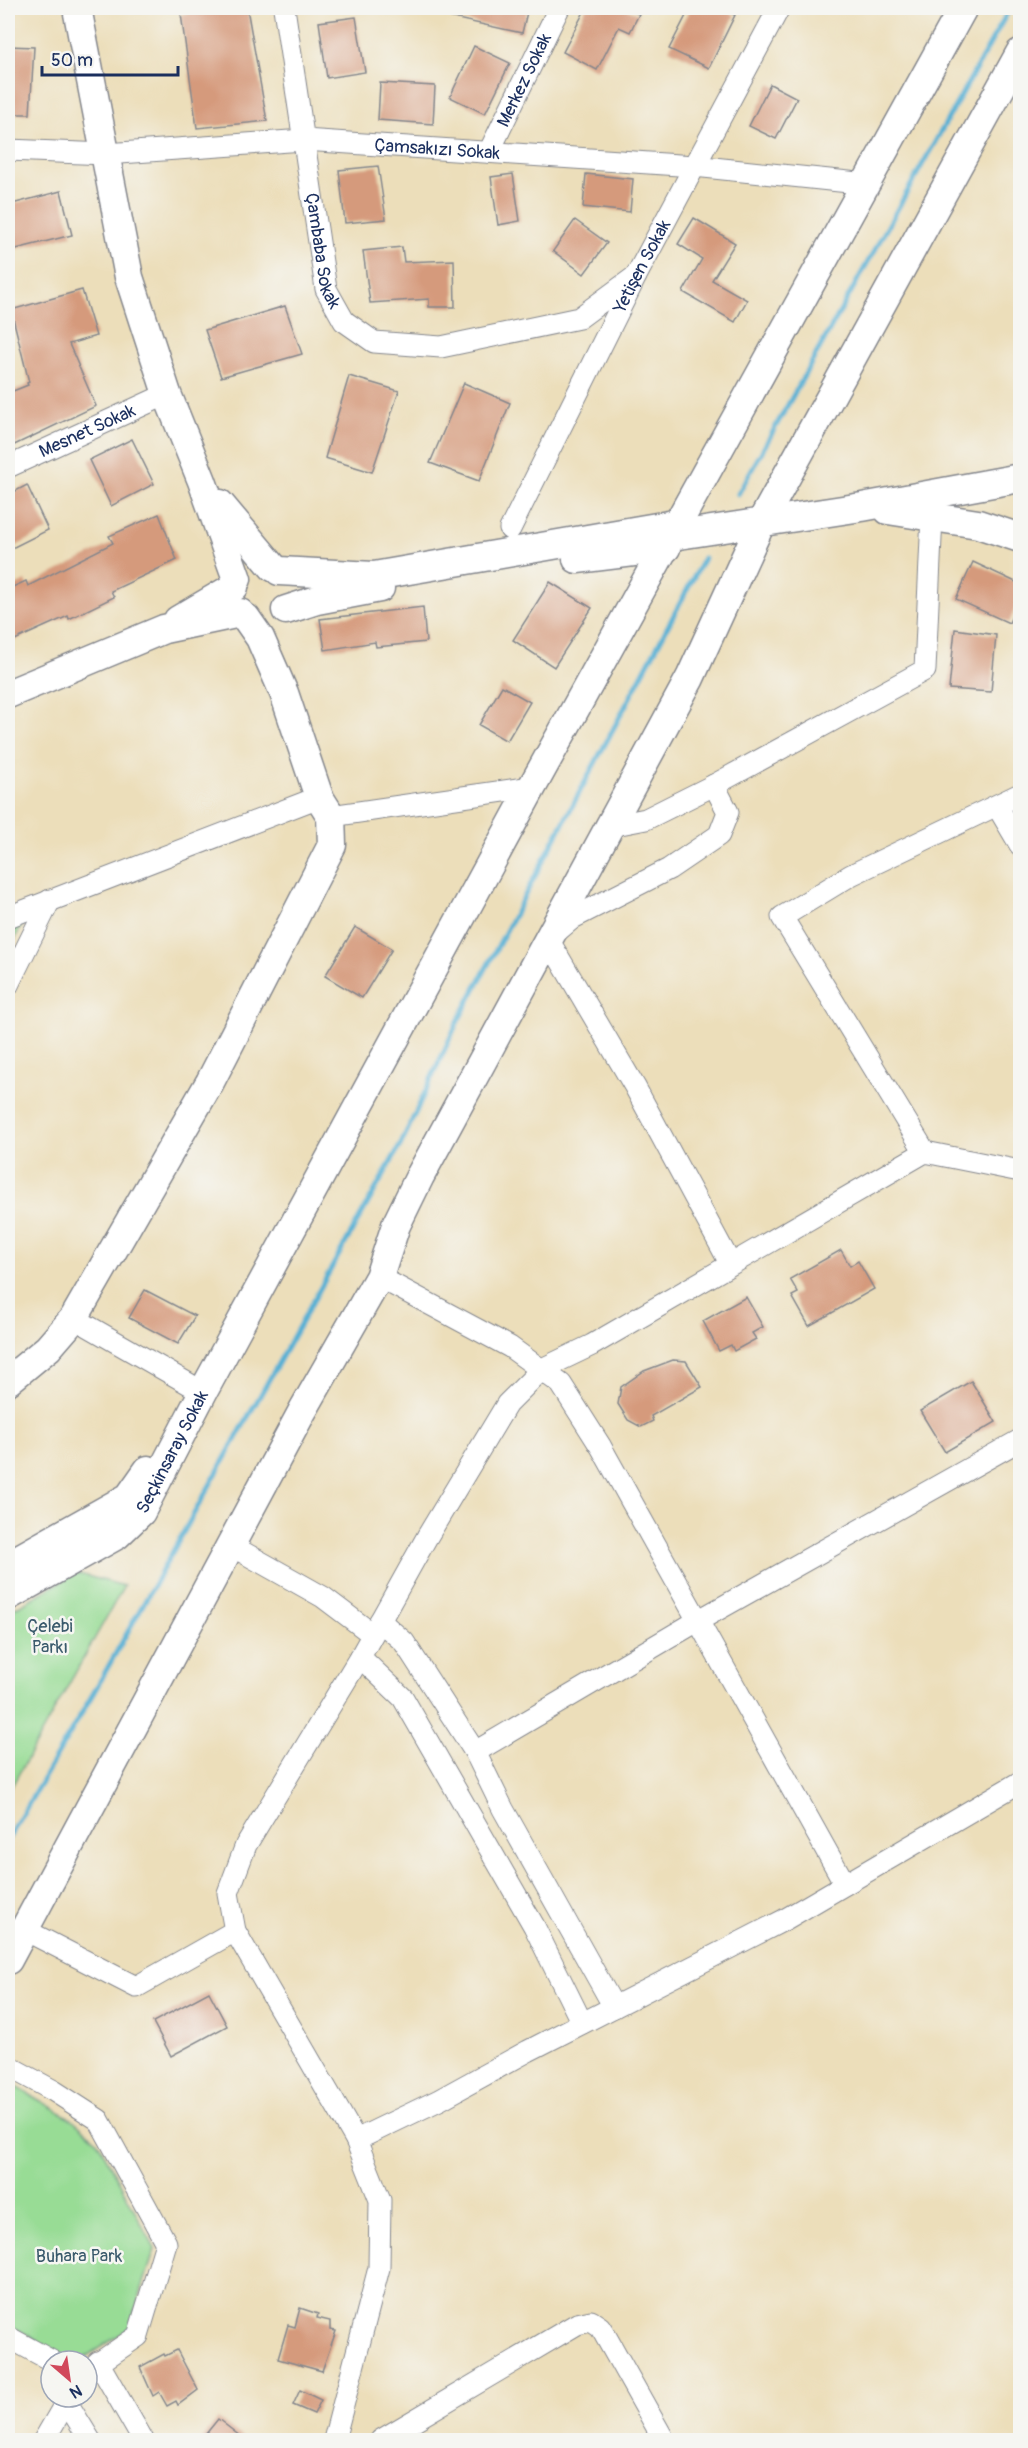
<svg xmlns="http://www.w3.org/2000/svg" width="1028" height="2448" font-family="Pangolin,sans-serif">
<rect width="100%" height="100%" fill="#f6f6f2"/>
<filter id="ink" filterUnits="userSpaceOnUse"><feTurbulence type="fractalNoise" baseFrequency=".0167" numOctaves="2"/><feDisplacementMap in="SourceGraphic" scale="12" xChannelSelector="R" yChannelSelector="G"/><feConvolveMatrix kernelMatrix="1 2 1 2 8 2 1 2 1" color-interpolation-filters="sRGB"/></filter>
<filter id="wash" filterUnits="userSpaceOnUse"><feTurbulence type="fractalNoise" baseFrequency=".008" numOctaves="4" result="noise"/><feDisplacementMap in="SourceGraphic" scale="24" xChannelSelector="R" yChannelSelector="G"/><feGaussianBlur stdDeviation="1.35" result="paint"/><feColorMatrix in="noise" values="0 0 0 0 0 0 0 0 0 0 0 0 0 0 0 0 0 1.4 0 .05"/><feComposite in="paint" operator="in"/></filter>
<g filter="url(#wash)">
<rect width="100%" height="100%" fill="#ecdeba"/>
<g fill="#98dc95" stroke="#5a867a" stroke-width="1.5">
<polygon points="24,921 8,952 8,929"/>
<polygon points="76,1573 124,1586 8,1793 8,1612"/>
<polygon points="8,2082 72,2119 97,2140 155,2249 129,2329 79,2361 72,2361 8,2324"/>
</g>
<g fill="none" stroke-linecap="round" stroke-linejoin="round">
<g stroke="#57b0d4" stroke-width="5">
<polyline points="738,494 1010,8"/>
<polyline points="8,1839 94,1692 401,1144 457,1023 704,558"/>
</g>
</g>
<g id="blocks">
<g fill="#d59a7c">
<polygon points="225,8 247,8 267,121 197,128 181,14"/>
<polygon points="440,8 528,8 522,33 439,15"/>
<polygon points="586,8 624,8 639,14 630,32 619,27 597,70 563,52"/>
<polygon points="690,8 719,8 735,15 709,68 669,49"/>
<polygon points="356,17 365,72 327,78 319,22"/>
<polygon points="8,46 34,47 30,114 8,114"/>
<polygon points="474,46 510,63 485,114 450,97"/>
<polygon points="380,83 435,86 433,124 378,120"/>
<polygon points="770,84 797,98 776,139 749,126"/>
<polygon points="378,166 386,219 345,223 339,170"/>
<polygon points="513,174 520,221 498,225 491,177"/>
<polygon points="586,174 633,179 630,212 583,207"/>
<polygon points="61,191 72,235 8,251 8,205"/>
<polygon points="694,218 735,243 712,280 747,300 735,322 683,292 702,259 678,244"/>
<polygon points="575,220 607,243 584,274 553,251"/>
<polygon points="402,247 404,262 454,260 455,307 429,307 429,299 370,303 363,251"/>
<polygon points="82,290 96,336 69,344 96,406 8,448 8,393 28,385 27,383 29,382 11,310"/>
<polygon points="285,306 302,354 221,377 205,330"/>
<polygon points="349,376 399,391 372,472 325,458"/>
<polygon points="464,383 510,403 479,481 430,463"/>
<polygon points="132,439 154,484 111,506 89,460"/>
<polygon points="27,485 48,530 8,550 8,495"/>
<polygon points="159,514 177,560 111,591 114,597 69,619 68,616 8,643 8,589 26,581 28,586 113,543 109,536"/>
<polygon points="973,562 1020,584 1020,597 1009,623 956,599"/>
<polygon points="550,582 592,608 554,667 513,640"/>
<polygon points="423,607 426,642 376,647 375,642 325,650 320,619"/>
<polygon points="955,629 996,635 991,692 949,689"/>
<polygon points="502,686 530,702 507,741 479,725"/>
<polygon points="355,927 392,949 362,998 325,976"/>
<polygon points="841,1250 850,1266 858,1261 874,1289 809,1326 792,1296 798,1293 790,1279"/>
<polygon points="145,1290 195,1316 178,1344 129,1318"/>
<polygon points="746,1297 763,1327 752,1333 756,1339 734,1351 731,1345 719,1351 703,1321"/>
<polygon points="673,1360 686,1361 702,1387 651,1416 653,1421 641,1427 628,1420 618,1404 621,1387 644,1371"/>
<polygon points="971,1381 996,1422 945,1452 920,1411"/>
<polygon points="209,1992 227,2026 171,2056 153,2022"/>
<polygon points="300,2308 318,2314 317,2318 330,2321 330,2330 336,2331 322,2371 278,2359 288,2325 295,2327"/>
<polygon points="177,2350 198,2390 178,2405 176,2401 167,2406 159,2392 153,2396 140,2367 164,2354 165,2356"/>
<polygon points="300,2390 321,2400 314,2414 293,2405"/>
<polygon points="218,2419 245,2440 201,2440"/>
</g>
</g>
</g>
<g filter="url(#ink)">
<use href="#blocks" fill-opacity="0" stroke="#84868c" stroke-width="1.5"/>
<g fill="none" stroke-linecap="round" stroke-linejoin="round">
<defs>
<g id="street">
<path id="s1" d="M284,8L326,289L344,321L374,342L441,347L579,318L636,276"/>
<path id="s2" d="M8,150L106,154L304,140L694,166L868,184"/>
<path id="s3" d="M489,152L559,8"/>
<path id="s4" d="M8,467L167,394"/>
<path id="s5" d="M510,529L636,276L779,8"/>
<polyline points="714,785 728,812 719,835 669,869 573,918 548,939 635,1087 730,1263"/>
<polyline points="997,806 1020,845"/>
<polyline points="331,816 532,787"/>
<polyline points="610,826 646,819 714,785 925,670 932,516"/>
<polyline points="8,917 319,797"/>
<polyline points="8,985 50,900"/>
<polyline points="925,1152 782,917 851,875 1020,794"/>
<polyline points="379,1277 510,1347 561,1384 601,1447 845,1884"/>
<polyline points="74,1318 203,1392"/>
<polyline points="232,1546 323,1597 372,1634"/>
<polyline points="380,1621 404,1642 475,1752 503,1809 614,2007"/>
<polyline points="360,1657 403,1698 534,1926 582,2023"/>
<polyline points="475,1752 694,1623 1020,1440"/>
<polyline points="23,1929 136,1987 235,1931"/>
<polyline points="8,2066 54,2091 99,2120 166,2243 138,2336 87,2371"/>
<polyline points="356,2140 439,2100 528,2051 784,1920 1020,1782"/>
<polyline points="8,2337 52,2361"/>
<polyline points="98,2362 143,2440"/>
<polyline points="66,2401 90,2440"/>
<polyline points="44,2440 69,2397"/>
<polyline points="334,2440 379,2268 380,2200 356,2140 235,1931 228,1893 246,1845 360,1657 427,1537 507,1404 542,1369 592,1345 925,1152 1020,1171"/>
<polyline points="381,2440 577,2324 591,2321 600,2327 605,2335 664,2440"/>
</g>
<g id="secondary">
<polyline points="77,8 129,277 167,394 202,481 237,579"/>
<polyline points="220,504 273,567"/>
<polyline points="888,510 978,524 1020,538"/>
<polyline points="672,536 862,507 1020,478"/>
<polyline points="577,559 666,548"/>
<polyline points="279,571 374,576 680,523"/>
<polyline points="286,610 317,600 380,588"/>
<polyline points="178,620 234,587"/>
<polyline points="8,694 164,629 240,613"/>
<polyline points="8,1381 48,1348 74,1318 210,1082 332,845 331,816 319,797 284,693 260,638 246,618"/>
<polyline points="8,1565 129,1497 148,1470"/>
<path id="s6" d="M8,1596L117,1535L141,1512L203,1392L532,787L963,8"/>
<polyline points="8,1960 303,1410 379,1277 396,1225 420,1176 690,678 762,521 1020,53"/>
</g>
</defs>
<use href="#street" stroke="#84868c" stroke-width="23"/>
<use href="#secondary" stroke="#84868c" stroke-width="31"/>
<use href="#street" stroke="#fff" stroke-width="21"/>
<use href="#secondary" stroke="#fff" stroke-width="28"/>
</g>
</g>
<g text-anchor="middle" stroke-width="5" stroke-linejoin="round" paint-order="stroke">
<g font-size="18" fill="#1b2f5e" stroke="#f6f6f2">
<text dy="6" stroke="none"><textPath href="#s3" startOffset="80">Merkez Sokak</textPath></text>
<text dy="6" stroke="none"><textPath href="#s2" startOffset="430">Çamsakızı Sokak</textPath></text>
<text dy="6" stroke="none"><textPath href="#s1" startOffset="246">Çambaba Sokak</textPath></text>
<text dy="6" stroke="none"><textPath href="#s5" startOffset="294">Yetişen Sokak</textPath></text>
<text dy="6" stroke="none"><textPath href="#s4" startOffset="87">Mesnet Sokak</textPath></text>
<text dy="6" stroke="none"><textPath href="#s6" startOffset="226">Seçkinsaray Sokak</textPath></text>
</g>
<g font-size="18" fill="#3a5a6c" stroke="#f6f6f2">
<text x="50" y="1632">Çelebi<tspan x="50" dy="21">Parkı</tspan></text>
<text x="79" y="2262">Buhara Park</text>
</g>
</g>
<rect width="1028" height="2448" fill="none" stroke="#f6f6f2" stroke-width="30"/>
<g transform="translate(69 2379) rotate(151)"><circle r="28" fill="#f6f6f2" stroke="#9ea6b7" stroke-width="1.5"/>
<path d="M0-4.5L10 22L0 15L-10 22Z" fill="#d1495b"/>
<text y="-9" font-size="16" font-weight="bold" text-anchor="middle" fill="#1b2f5e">N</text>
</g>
<path d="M42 66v9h136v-9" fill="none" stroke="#1b2f5e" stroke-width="3"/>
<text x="51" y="66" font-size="18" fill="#1b2f5e" stroke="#f6f6f2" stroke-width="4.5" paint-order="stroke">50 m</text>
</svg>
